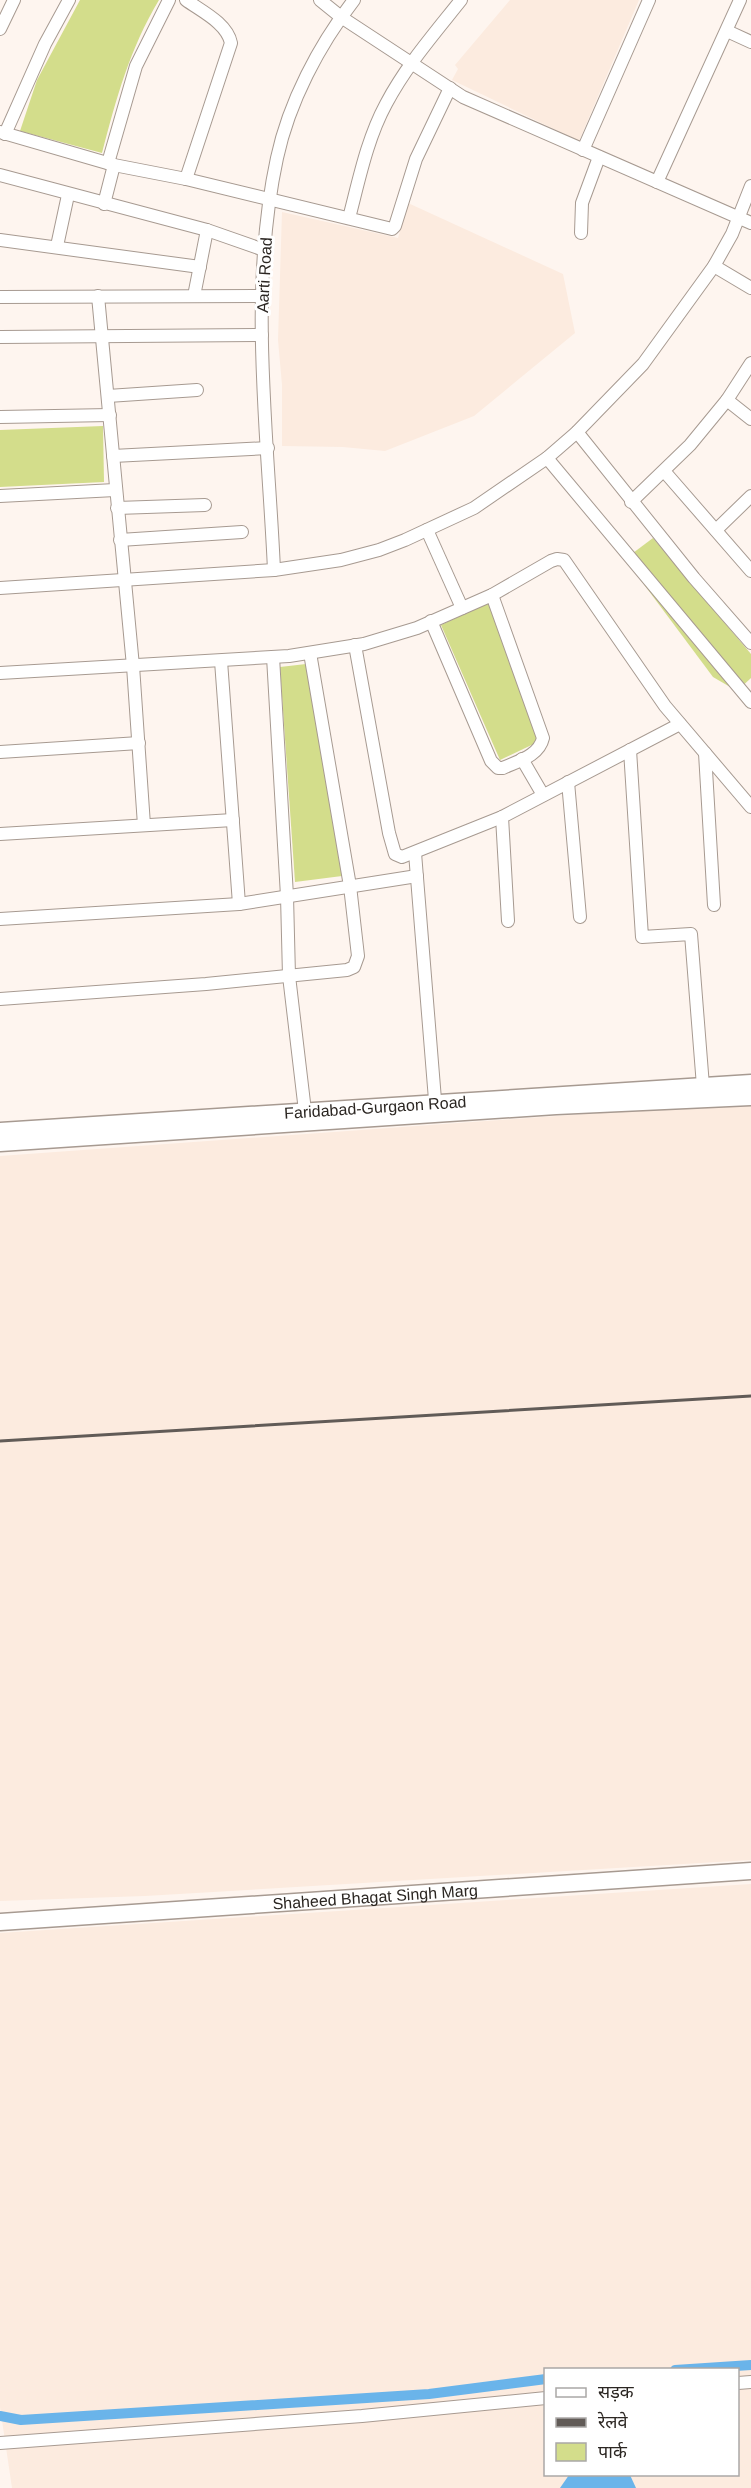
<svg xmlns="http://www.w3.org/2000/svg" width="751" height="2488" font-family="Arial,'Noto Sans Devanagari',sans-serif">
<rect width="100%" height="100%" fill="#fef5ef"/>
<g fill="#fcebdf" fill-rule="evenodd">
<polygon points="510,0 639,0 579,141 452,80 458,69 455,65"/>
<polygon points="408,203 563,274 575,333 474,416 385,451 343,447 282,446 282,385 278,340 282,212 398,238"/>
<polygon points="751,1102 751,1860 145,1896 0,1901 0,1156"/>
<path d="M751,1884V2488H12L0,2407V1933ZM546,2370H738V2474H546Z"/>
</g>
<g fill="#d3dd8b">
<path d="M80,0H159C130,48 116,99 102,153L20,131L37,80Z"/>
<polygon points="103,426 104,482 0,487 0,430"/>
<polygon points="653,538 751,654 751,678 737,691 713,677 625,559"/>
<polygon points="490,602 540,741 500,760 441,625"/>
<polygon points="306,664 342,876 295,882 280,667"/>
</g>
<polygon fill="#6ab4ea" points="569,2475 630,2475 636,2488 560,2488"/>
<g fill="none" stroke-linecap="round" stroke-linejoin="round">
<g stroke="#6ab4ea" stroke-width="10">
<polyline points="675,2370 751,2365"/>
<polyline points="0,2416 21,2420 429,2394 546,2379"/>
</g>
<defs>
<g id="street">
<polyline points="320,0 341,17 463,97 751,223"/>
<polyline points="0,29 14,0"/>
<polyline points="727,31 751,42"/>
<polyline points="0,132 114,165 186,179 392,229 395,226 416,159 450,88"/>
<polyline points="5,134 45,44 69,0"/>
<polyline points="583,150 649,0"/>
<polyline points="108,163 136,66 169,0"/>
<polyline points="0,175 207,230 264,250"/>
<path d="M186,179L231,43C227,23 201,11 186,0"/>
<polyline points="657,182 740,0"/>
<polyline points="104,204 114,165"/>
<path d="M349,218C359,180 367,139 386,104C406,66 434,34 461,0"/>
<polyline points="581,233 582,203 599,157"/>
<polyline points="0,240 200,267"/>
<polyline points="57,246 68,195"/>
<polyline points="714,266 751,288"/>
<polyline points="98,296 133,666 144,825"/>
<polyline points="194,296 207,230"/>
<polyline points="0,297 263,296"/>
<polyline points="0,337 262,335"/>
<polyline points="108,396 197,390"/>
<polyline points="727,400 751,419"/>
<polyline points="0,417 110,415"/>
<polyline points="577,432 694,578 751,643"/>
<polyline points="113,456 268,448"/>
<polyline points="547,458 751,702"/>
<polyline points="664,471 751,571"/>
<polyline points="0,496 115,490"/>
<polyline points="631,502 690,445 727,400 751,363"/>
<polyline points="117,508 205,505"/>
<polyline points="427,530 462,608"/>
<polyline points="716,530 751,496"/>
<polyline points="120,540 242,532"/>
<path d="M274,570C268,435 248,292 277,158C289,102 319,45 354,0"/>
<polyline points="0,588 274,570 341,560 379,550 405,540 474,508 547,458 577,432 643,364 714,266 732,234 751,186"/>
<path d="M431,621L491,761L498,768H503C518,761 539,756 543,738L492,595"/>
<polyline points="355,645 389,833 395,854 402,857 502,817 680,724"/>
<polyline points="273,657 287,896 289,976 305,1111"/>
<polyline points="221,661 239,904"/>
<polyline points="0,673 289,656 364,644 417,628 492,595 551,561 557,559 564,560 665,706 751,807"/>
<polyline points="630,750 642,937 691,934 703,1086"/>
<polyline points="0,752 139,743"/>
<polyline points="705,753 714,905"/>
<polyline points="522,759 543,795"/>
<polyline points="568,782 580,917"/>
<polyline points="502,817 508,921"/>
<polyline points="0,834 233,820"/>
<polyline points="415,853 436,1112"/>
<polyline points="0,919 239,904 417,876"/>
<polyline points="0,999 206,984 347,970 354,967 358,956 350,886 310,653"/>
<polyline points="738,2383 751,2382"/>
<polyline points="0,2443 362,2416 546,2398"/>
</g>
<g id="secondary">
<path id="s1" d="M0,1131L751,1083"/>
<polyline points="0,1143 556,1106 751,1097"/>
<path id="s2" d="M0,1922L751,1871"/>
</g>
</defs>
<use href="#street" stroke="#a79a91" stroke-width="14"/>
<use href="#secondary" stroke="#a79a91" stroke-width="19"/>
<use href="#street" stroke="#fff" stroke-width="12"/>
<use href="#secondary" stroke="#fff" stroke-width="16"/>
<polyline stroke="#615b57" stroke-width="3" points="0,1441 751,1396"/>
</g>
<g text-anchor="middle" stroke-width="6" stroke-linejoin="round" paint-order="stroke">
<g font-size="16" fill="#2b2622" stroke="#fff">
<text transform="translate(264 275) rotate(-87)" y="6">Aarti Road</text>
<text dy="6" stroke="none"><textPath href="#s1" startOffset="376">Faridabad-Gurgaon Road</textPath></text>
<text dy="6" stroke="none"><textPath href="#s2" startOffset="376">Shaheed Bhagat Singh Marg</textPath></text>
</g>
</g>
<rect x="544" y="2368" width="195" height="108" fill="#ffffff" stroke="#aaa8a7" stroke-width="1.5"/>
<rect x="556" y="2388" width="30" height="9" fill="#ffffff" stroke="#aaa8a7" stroke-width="1.5"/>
<text x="598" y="2398" font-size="18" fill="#2b2622">सड़क</text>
<rect x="556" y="2418" width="30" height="9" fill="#615b57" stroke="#aaa8a7" stroke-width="1.5"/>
<text x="598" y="2428" font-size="18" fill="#2b2622">रेलवे</text>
<rect x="556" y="2443" width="30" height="18" fill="#d3dd8b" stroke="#aaa8a7" stroke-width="1.5"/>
<text x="598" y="2458" font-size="18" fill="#2b2622">पार्क</text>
</svg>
